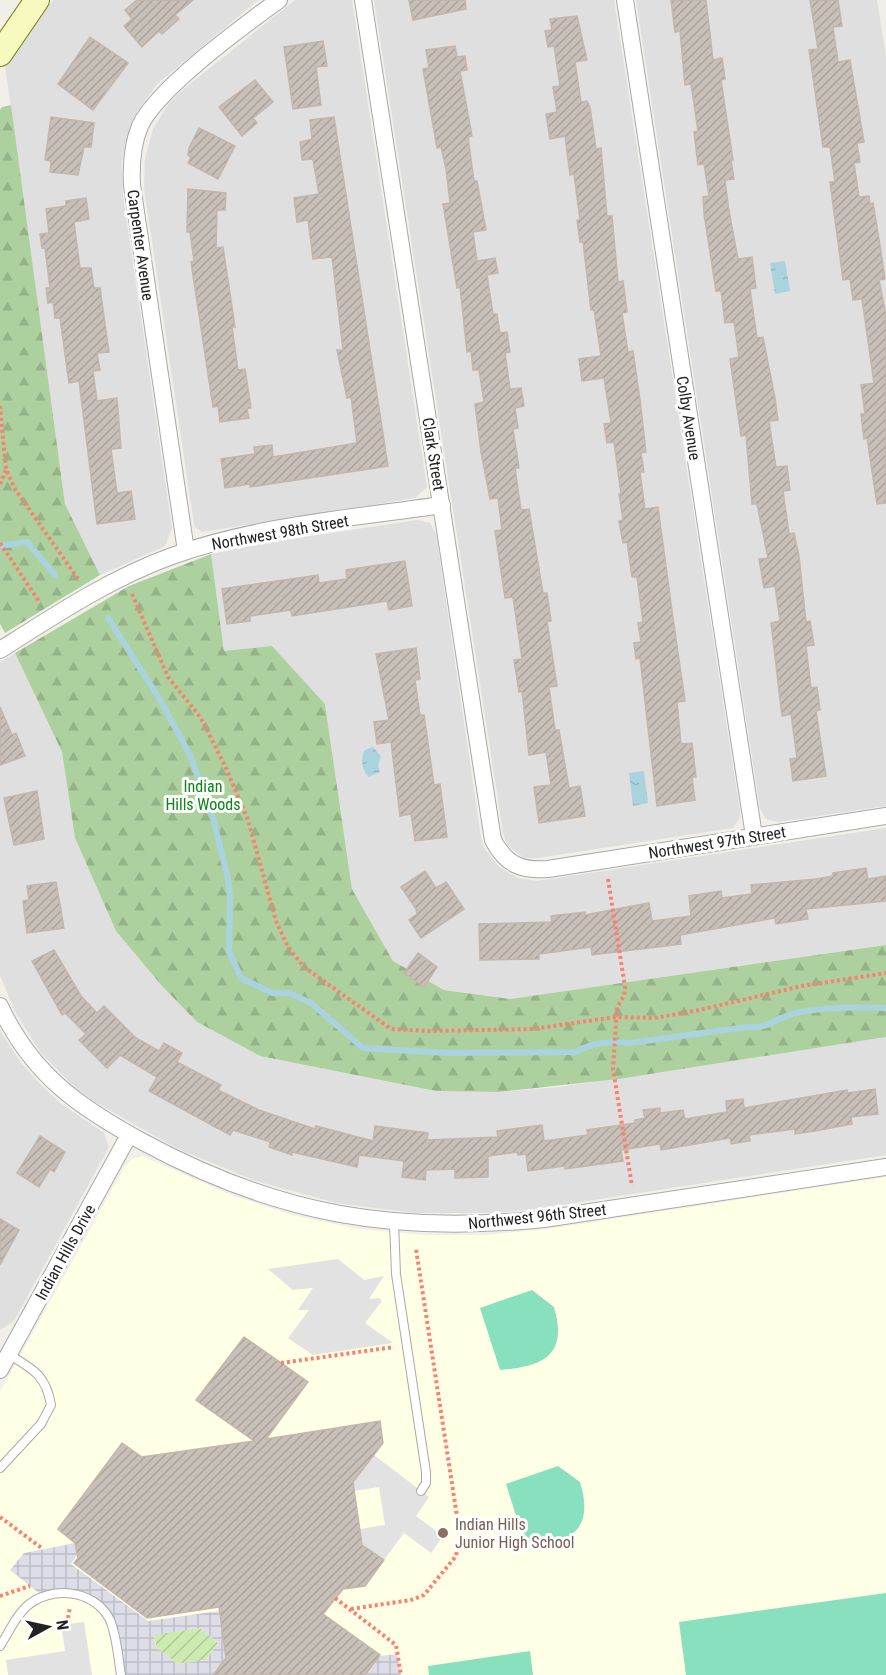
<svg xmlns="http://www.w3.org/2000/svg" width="886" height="1675" font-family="'Roboto Condensed',sans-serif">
<defs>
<pattern id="forest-firs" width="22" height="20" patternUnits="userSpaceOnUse" patternTransform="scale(1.5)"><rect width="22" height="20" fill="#add19e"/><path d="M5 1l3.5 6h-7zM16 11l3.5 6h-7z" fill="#95b388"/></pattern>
<pattern id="garden-furrows" width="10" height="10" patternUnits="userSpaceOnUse" patternTransform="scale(1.5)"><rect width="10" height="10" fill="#cdebb0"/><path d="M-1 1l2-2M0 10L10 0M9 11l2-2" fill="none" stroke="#b0c997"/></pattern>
<pattern id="plaza-grid" width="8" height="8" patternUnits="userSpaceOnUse" patternTransform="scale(1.5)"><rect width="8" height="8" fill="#dddde8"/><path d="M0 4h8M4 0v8" fill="none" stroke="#bdbdc7"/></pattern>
<pattern id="water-ripples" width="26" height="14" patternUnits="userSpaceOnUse" patternTransform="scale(1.5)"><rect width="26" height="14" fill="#aad3df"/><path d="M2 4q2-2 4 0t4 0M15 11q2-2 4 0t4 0" fill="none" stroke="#92b5bf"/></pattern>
<pattern id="building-hatch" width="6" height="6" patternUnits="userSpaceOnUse" patternTransform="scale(1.5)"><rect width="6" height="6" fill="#c7bfb8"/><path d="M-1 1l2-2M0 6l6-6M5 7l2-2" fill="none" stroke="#aba49e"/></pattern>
</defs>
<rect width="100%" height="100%" fill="#f2efe9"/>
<g fill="#e0dfdf">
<polygon points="53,0 258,0 157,84 137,112 125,144 122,161 123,195 172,528 165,546 100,575 65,504 5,65"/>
<polygon points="295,0 352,0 427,487 415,498 202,532 195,527 193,518 144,188 145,158 153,129 169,103 180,92"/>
<polygon points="374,0 614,0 740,811 740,818 733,828 538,858 524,858 507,845 503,832"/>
<polygon points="636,0 877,0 886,56 886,806 778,822 766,819 760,809"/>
<polygon points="417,520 430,523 436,534 481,837 484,848 499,867 518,878 537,881 886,828 886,945 510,999 444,990 393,961 352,889 325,704 224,651 211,554 271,542"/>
<polygon points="15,653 62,752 75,838 116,931 162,986 197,1022 260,1056 436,1091 499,1092 559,1087 886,1037 886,1155 535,1209 495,1213 416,1213 336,1203 256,1181 178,1149 95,1102 75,1088 41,1053 15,1012 0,975 0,662"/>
<polygon points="0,1031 22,1064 40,1084 60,1103 104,1133 109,1147 14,1321 0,1330"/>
</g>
<polygon fill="#ffffe5" points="142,1156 229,1194 292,1215 358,1229 424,1235 486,1235 548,1229 886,1177 886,1675 0,1675 0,1392 125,1166 132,1159"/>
<g fill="url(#forest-firs)">
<polygon points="11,105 65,504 100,575 5,633 0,624 0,110 2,107"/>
<polygon points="211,554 224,651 272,646 325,704 352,889 393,961 444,990 510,999 886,945 886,1037 618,1079 499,1092 436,1091 260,1056 197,1022 162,986 116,931 75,838 62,752 15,653 129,586"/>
</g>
<polygon fill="url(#garden-furrows)" points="200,1628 218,1643 206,1660 177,1664 156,1647 154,1634"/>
<g fill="#88e0be">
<path d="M532,1290L554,1307C568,1355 544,1366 500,1370L480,1308Z"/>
<path d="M558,1466L580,1482C595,1531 570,1543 526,1547L506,1484Z"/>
<polygon points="886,1593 886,1675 686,1675 679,1622"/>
<polygon points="530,1651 533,1675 429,1675 428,1666"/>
</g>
<g fill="#e2e2e2">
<polygon points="338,1259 364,1280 384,1276 369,1299 379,1298 382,1301 365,1323 393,1343 313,1355 288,1338 309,1310 298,1310 313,1288 293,1290 268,1269"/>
<polygon points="374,1455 429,1497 416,1516 443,1536 431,1553 404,1533 384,1560 362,1545 360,1529 385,1525 379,1487 354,1491 353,1482"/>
<polygon points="84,1622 92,1675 8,1675 6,1660 65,1651 61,1625"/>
</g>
<g fill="url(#plaza-grid)" fill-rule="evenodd">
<path d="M75,1543L77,1555L71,1564L148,1621L219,1611L226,1658L213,1675H121L109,1618L81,1595L44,1597L10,1570L24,1553ZM200,1628L218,1643L206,1660L177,1664L156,1647L154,1635Z"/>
<polygon points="397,1654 401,1675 365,1675 379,1656"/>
</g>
<g fill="url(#water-ripples)">
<polygon points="785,261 790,291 775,294 770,263"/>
<path d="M373,747L381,756L378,766L380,772L369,777C362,772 360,757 365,750Z"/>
<polygon points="644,771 648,803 633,806 629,773"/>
</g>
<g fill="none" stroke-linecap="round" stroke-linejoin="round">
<g stroke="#aad3df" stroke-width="6">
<polyline points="0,546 27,542 55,575"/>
<path d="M108,618L159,698L191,757L213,818L228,879L230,897L229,951L241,978L272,993H289L311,1003L363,1048L449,1053L576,1052C594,1042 609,1041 630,1043L747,1027C769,1029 775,1018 796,1013C824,1007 857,1007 886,1008"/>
</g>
</g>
<g fill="url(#building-hatch)" stroke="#c4b6ab" stroke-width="1.5">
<polygon points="137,0 193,0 175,15 179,19 162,34 159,31 142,47 124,26 132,19 125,10"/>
<polygon points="409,0 465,0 466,9 413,20"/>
<polygon points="671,0 706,0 713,60 722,58 725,79 721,80 733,160 731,160 734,179 725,180 729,211 738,259 752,257 756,288 750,289 757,338 763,337 775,398 778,420 769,421 776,467 787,466 790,490 783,491 789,534 794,533 799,556 806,622 810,621 814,645 806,646 811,688 817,687 820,710 816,711 826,776 793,781 790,759 797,758 791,714 782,716 771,623 780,621 775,586 764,588 759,559 768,558 757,504 752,504 746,435 741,436 730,359 739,357 734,322 725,323 721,291 716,291 704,214 703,197 709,196 704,164 698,165 694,132 698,131 691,84 685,85 680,31 675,32"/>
<polygon points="810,0 838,0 842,26 833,27 838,62 850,60 864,142 857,143 860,162 854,163 859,197 869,196 870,204 873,203 880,245 885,279 879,280 886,315 886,503 877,504 867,438 864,439 861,414 865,414 861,385 874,383 862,299 853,300 850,279 843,280 830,182 835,182 830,147 823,147 809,50 818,49"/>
<polygon points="577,16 587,60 575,62 581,102 587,101 590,107 596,149 601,148 607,216 612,216 618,282 623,281 627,312 622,313 628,352 633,351 640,400 646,452 641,453 644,472 640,472 645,509 658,507 673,618 685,701 677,702 681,744 692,743 696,777 692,777 695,800 657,806 640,658 636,659 634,643 641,642 638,623 643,622 637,577 632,577 627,542 623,543 619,521 623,520 619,494 621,494 614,442 607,443 604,424 611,423 604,378 582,381 579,359 601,356 594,310 591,310 583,242 580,242 577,220 580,220 574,174 570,175 565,136 550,139 546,114 557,112 553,87 560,86 554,46 548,47 545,31 552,30 550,19"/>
<polygon points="90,37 128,63 93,110 58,84"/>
<polygon points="323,41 327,66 316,67 321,105 293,109 284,47"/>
<polygon points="455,46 457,57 465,56 467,70 460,71 472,136 468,137 474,181 477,181 486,230 473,232 477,261 495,258 498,273 487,275 493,314 497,314 500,333 507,332 510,352 505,353 510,389 521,388 524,406 515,408 518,428 513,429 519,468 515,468 521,510 529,509 543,593 547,593 551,621 547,621 557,686 549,687 555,730 559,730 569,788 580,786 585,816 539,823 534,787 551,785 546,752 529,755 522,691 519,692 514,660 522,659 513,597 505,598 495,531 502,530 498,498 490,499 481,452 475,404 484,402 479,370 473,370 471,351 467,352 460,287 457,288 443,204 450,203 446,169 441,147 437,148 423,69 429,68 426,50"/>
<polygon points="255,80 273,102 253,118 257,123 242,136 219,107"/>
<polygon points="51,117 94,123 91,147 84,147 78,175 50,172 51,161 45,160"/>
<polygon points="334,117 388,466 250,487 250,484 225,488 221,459 255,454 254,447 272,445 273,457 357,443 351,397 347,398 337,350 343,350 332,257 313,259 308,220 297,222 294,198 319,194 313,159 302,160 300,142 312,139 310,120"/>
<polygon points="199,128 235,146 218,179 188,163 191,157 188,155 189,148"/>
<polygon points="188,189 226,193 225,210 217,210 216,248 223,247 235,327 232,327 238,370 245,369 251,408 247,409 249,418 220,422 218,406 213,407 191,262 194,261 190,232 187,232"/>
<polygon points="86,198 89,219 74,222 80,268 91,268 94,288 100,288 109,352 97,353 100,370 93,371 97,401 117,398 121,448 111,449 117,493 131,491 135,519 97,524 79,381 69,383 60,318 55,318 53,302 48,303 46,288 50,288 45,248 42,248 40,234 49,233 46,209 66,206 66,201"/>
<polygon points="405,561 412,606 389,610 387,601 292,616 291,610 250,616 250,621 227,624 222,589 318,575 319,583 347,579 346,570"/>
<polygon points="416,648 420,679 415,680 420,715 424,715 434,785 440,784 447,837 415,841 411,814 400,816 391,742 377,744 374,722 389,720 376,654"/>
<polygon points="0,707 12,735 16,733 25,756 0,765"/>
<polygon points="37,791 44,839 14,845 4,798"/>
<polygon points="866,868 868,879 886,876 886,901 806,909 808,919 776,924 775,918 680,935 681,944 592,955 591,947 539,954 539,959 480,960 479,924 552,922 551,916 585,912 585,915 649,903 652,921 691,916 689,896 721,891 722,898 752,894 751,885 816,879 833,876 833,873"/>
<polygon points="425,871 436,888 446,882 464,909 421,938 409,920 417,914 416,909 401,887"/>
<polygon points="56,882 64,928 27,933 23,901 29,900 27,886"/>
<polygon points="54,950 81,996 97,1013 104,1006 136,1038 159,1051 164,1043 182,1053 177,1062 221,1085 218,1090 259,1110 315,1129 316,1126 373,1141 375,1126 428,1133 427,1140 498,1137 497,1131 542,1125 544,1141 588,1135 587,1130 635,1123 635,1120 645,1118 643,1110 660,1108 660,1113 683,1110 685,1119 727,1112 726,1101 743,1099 744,1108 847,1090 848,1093 875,1089 878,1114 851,1117 852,1124 815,1131 795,1134 795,1129 749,1135 750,1141 731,1144 730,1138 661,1150 660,1144 621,1150 623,1161 565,1169 565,1166 528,1171 526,1154 518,1155 517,1152 488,1156 488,1177 455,1178 455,1169 426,1170 425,1180 402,1177 404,1161 359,1155 357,1167 292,1152 292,1155 269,1147 270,1142 233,1130 230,1135 149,1091 157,1077 120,1055 107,1068 79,1040 86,1034 65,1013 62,1015 32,961"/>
<polygon points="418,953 437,967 424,987 404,973"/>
<polygon points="40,1136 65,1152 54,1172 50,1169 39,1187 17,1173"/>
<polygon points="0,1219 19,1230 0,1265"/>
<polygon points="244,1337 308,1382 266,1439 380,1421 383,1443 353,1482 362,1545 384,1560 365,1586 343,1589 323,1614 380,1655 365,1675 213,1675 226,1658 219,1607 147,1618 74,1563 78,1558 75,1543 58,1529 122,1443 142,1457 254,1441 196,1400"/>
</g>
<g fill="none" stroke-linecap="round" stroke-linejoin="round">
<defs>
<g id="service">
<polyline points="394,1222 396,1274 426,1472 426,1483 421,1491"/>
<path d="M0,1468L41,1424L51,1405C46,1375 33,1369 8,1354"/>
<path d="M0,1646C8,1634 15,1617 26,1607C50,1585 95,1589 110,1620C117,1637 118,1657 121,1675"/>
</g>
<g id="minor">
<path d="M363,0L493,840C506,865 522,871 548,869L886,816"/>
<polyline points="625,0 754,836"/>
<path d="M186,551L132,185C131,166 132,145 140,126C158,88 243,26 279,0"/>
<path d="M0,650C55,615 111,578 172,556C258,525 353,518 442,505"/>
<path d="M0,1006C32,1075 80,1108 145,1143C279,1215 393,1234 544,1219L886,1167"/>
<polyline points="0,1370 129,1135"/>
</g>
<polyline id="secondary" points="0,54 37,0"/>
</defs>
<use href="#service" stroke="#a9a9a9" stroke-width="10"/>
<use href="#minor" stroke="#a9a9a9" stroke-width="18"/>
<use href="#secondary" stroke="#707d05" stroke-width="26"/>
<g stroke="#fa8072" stroke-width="4" stroke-dasharray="3 3" stroke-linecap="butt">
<polyline points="0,406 6,469 15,489 78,579"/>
<polyline points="0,484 6,470"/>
<polyline points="0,543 40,603"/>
<polyline points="132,594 168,677 201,718 226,768 248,820 276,921 288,947 304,967 391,1029 429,1031 532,1029 616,1017 654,1018 695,1011 802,986 886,973"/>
<polyline points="608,879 625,987 624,996 617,1007 613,1069 632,1186"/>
<polyline points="281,1363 394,1347"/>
<polyline points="0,1517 43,1549"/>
<polyline points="0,1596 30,1586"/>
<polyline points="335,1598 396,1645 401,1675"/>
<polyline points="351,1609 411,1600 424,1595 456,1556 460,1536 416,1249"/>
<polyline points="67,1624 70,1607"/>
</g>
<use href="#service" stroke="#fff" stroke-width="8"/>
<use href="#minor" stroke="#fff" stroke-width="16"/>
<use href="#secondary" stroke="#f7fabf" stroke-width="24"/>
</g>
<circle fill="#8d6e63" stroke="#fff" stroke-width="2" cx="443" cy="1533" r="6"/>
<g text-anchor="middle" stroke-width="6" stroke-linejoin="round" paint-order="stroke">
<g font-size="16" fill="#222" stroke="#fff">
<text transform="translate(141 245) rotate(82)" y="6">Carpenter Avenue</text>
<text transform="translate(689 418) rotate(81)" y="6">Colby Avenue</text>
<text transform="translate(434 454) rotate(81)" y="6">Clark Street</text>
<text transform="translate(280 532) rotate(-10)" y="6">Northwest 98th Street</text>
<text transform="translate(717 842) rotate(-9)" y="6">Northwest 97th Street</text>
<text transform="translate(537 1216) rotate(-6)" y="6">Northwest 96th Street</text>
<text transform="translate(65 1252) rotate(-61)" y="6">Indian Hills Drive</text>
</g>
<g font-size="16" fill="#0c8416" stroke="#fff">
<text x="203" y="792">Indian<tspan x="203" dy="18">Hills Woods</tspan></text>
</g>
<g font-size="16" fill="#785e54" stroke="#fff" text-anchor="start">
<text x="455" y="1530">Indian Hills<tspan x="455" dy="18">Junior High School</tspan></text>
</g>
</g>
<g transform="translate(48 1627) rotate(82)" stroke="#ffffff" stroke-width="4.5" paint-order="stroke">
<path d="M0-4.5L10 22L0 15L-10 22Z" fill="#222222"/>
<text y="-9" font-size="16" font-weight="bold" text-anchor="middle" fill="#222222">N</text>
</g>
</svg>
